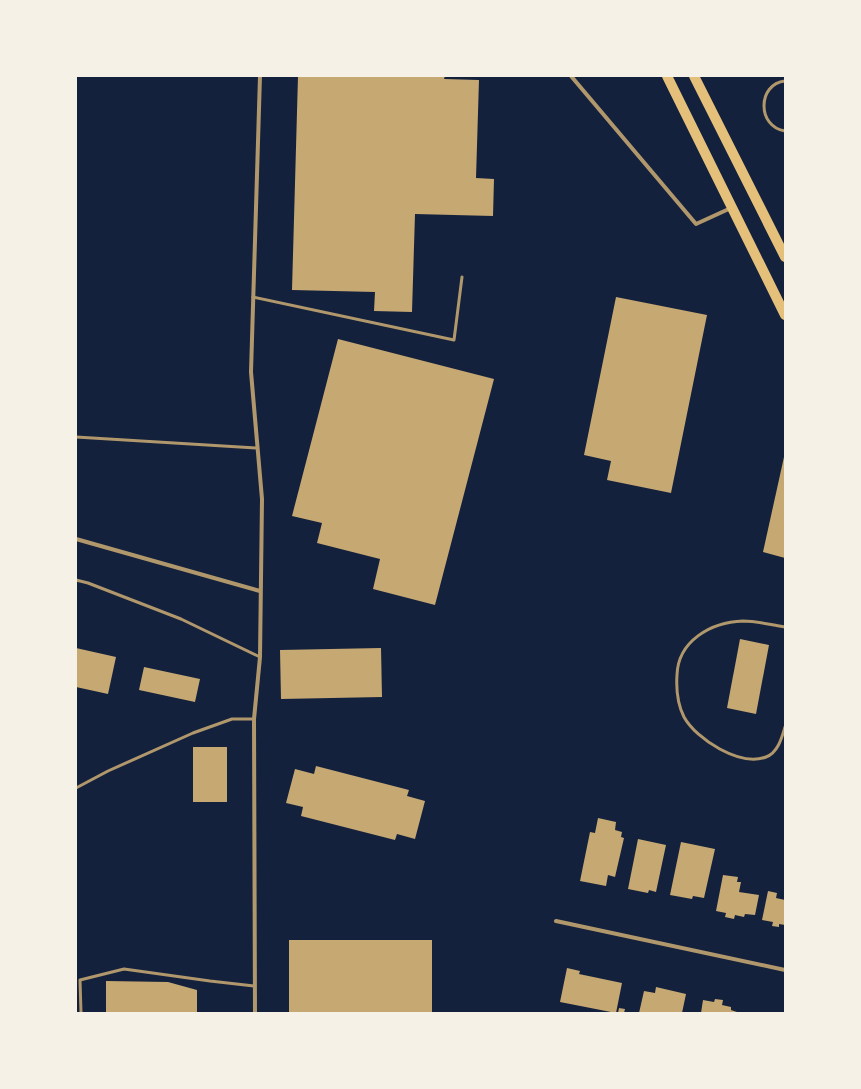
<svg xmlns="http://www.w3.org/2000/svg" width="861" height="1089" font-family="Raleway,sans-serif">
<rect width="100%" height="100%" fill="#14213d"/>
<g fill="#c6a872">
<polygon points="298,76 445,76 444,79 479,80 476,178 494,179 493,216 415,214 412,312 374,311 375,292 292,290"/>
<polygon points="616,297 707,315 671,493 607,480 611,461 584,455"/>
<polygon points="338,339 494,379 435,605 373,589 380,559 317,543 322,523 292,516"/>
<polygon points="784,457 785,457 785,558 763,552"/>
<polygon points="740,639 769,645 756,714 727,708"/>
<polygon points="76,648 116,657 108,694 76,687"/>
<polygon points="381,648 382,697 281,699 280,650"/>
<polygon points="144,667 200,679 195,702 139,690"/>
<rect x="193" y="747" width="34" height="55"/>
<polygon points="316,766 409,790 407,796 425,801 415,839 397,834 395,840 301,816 303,807 286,803 295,769 314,774"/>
<polygon points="598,818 616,822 615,830 622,832 621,837 624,838 615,877 608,875 606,886 580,881 590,832 595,833"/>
<polygon points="638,839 666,845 656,892 649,890 648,893 628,889"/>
<polygon points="681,842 715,849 704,898 693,896 692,899 670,895"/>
<polygon points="723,875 738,877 737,882 741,882 739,892 759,895 755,915 745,914 744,917 735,915 734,919 725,917 726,913 716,911"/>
<polygon points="768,891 777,893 776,898 785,900 785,925 779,924 779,927 772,926 773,922 762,920"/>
<rect x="289" y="940" width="143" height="73"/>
<polygon points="567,968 580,971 579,974 622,983 616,1013 560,1002"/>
<polygon points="106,981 168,982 197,990 197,1013 106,1013"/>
<polygon points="656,987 686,994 682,1013 639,1013 644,991 655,993"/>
<polygon points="715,999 723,1000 722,1005 731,1007 731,1010 740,1013 701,1013 703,1000 714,1002"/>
<polygon points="619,1008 625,1009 624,1013 618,1013"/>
</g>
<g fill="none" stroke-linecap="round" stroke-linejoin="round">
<g stroke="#b1986c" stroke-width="3">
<path d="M785,81C757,84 757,127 785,131"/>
<polyline points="253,297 454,340 462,277"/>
<polyline points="76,437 257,448"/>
<polyline points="76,580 88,583 181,619 260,657"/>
<path d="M785,627C771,625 757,621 743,621C711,622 678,641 677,675C676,690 677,703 684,717C696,739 740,767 766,757C778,753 782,737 785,727"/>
<polyline points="76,788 108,771 193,733 232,719 254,719"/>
<polyline points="81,1013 80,980 124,969 210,981 254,986"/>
</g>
<g stroke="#b1986c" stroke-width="4">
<polyline points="571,76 696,224 731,208"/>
<polyline points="76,539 260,591"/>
<polyline points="556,921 785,970"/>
<polyline points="255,1013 254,719 260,657 262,499 251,372 260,76"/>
</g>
<g stroke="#e5c07b" stroke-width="10">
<polyline points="667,76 785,315"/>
<polyline points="694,76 785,257"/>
</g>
</g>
<rect width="861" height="1089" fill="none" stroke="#f6f1e7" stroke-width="154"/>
</svg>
